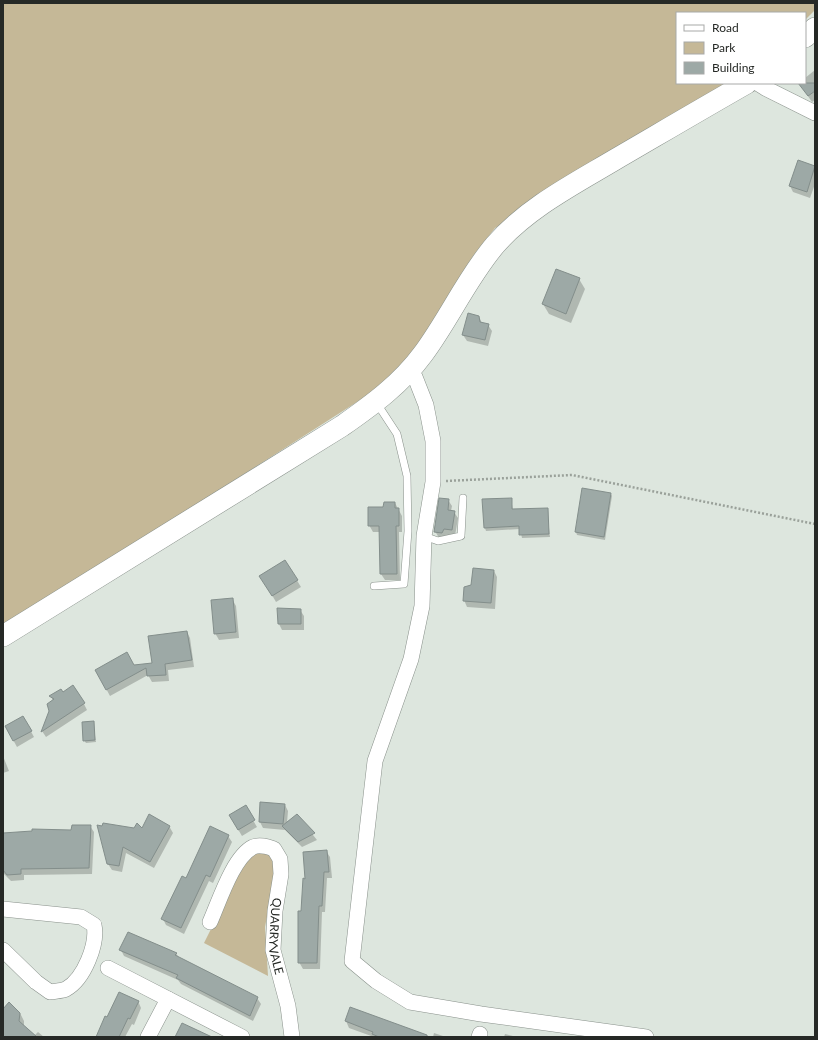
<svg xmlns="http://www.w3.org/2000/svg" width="818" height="1040" font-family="Lato,sans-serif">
<rect width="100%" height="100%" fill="#dde6de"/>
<g fill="#c5b897">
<polygon points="3,3 815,3 815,10 805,20 805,13 677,13 677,83 727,83 495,228 473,256 423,347 382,386 3,628"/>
<polygon points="260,853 268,854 273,859 275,874 265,927 268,976 204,943 245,861 252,854"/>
</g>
<g fill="#0003">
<polygon points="815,70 815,100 812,102 799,83 805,83 805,78"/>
<polygon points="798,161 815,167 815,184 810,198 793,192 790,186"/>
<polygon points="579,279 585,289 571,323 549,314 543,304"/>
<polygon points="479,317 482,323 488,325 492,331 488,346 467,341 463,335"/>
<polygon points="611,494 612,496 605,540 577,535 576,532"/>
<polygon points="511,499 513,510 547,509 550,537 522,538 520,529 486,531 485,528"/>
<polygon points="448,500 452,506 451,511 454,512 458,518 455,536 439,538 435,531"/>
<polygon points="395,503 402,516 402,532 399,532 400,580 385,580 381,574 381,532 373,532 369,525 383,508"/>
<polygon points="285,561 301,587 276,602 261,576"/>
<polygon points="494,571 497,577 495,609 467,607 464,600 472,586"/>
<polygon points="232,599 236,606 239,638 219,640 215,633"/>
<polygon points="300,610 304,616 304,630 282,630 279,624"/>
<polygon points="187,632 190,638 194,667 168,670 169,681 152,682 148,675 110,696 96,670 153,664"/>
<polygon points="63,693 84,704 87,710 46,737 42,731 53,701 51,696"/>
<polygon points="23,717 34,737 17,747 6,727"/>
<polygon points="93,722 96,742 86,743 84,740"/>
<polygon points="3,756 9,771 3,773"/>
<polygon points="285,805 288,811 287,823 297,815 317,840 302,847 285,830 263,828 260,822"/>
<polygon points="245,807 257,827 242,836 230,816"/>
<polygon points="90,826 94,832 92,874 24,875 24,880 11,881 3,873 3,834 72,831"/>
<polygon points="99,826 142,830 169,826 173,833 154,868 126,853 122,872 112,870 108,864"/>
<polygon points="228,836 232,842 213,883 209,881 184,934 166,925 163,919 186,879"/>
<polygon points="326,851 330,857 332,878 327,878 325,912 322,912 320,969 303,969 299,962 302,912 306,880"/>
<polygon points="121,950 176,953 179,958 257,998 261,1004 253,1021 181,984 178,980 124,956"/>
<polygon points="138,1001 141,1008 134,1025 132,1024 125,1037 96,1037 108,1019"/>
<polygon points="351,1008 431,1037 374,1037 349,1028 346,1021"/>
<polygon points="3,1010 20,1013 24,1021 24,1027 34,1036 38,1032 44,1037 3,1037"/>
<polygon points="434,1033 446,1037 433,1037"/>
<polygon points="505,1034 517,1037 504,1037"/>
</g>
<g fill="#9da9a6" stroke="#838e8b">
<polygon points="798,83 815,83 815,91 808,96"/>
<polygon points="798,160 815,166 807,192 789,186"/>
<polygon points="556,269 580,278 566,314 542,304"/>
<polygon points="468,313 479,316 480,322 489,324 485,340 462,335"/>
<polygon points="582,488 611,493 604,537 575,532"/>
<polygon points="439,498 449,499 448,510 455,511 452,530 444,529 442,533 434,532"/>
<polygon points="512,498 512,509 548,508 549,534 519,535 519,526 484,528 482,499"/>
<polygon points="384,502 395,502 395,508 399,508 399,526 396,526 397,574 380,574 379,526 368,526 368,507 383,507"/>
<polygon points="285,560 298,580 272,596 259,576"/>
<polygon points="473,568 494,570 491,603 463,601 464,587 471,585"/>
<polygon points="233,598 236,632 214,634 211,600"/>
<polygon points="277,608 301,609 301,624 278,624"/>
<polygon points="187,631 192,660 165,664 166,675 147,676 146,668 106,690 95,670 127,652 134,665 152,663 148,636"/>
<polygon points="73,685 85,703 41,732 49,711 47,704 54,699 49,696 61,689 63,692"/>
<polygon points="23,716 32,731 13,741 5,726"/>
<polygon points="94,721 95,740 83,741 82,722"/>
<polygon points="260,802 285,804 283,824 259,822"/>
<polygon points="246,805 255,820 238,830 229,815"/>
<polygon points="149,814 170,826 150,862 123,847 119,866 107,864 97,825 102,826 103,823 134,828 137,823 142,828"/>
<polygon points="297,814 315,833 298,842 282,826"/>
<polygon points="72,825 91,825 89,868 21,869 21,874 7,875 3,870 3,833 32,831 32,829 71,830"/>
<polygon points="210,826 229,835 210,877 206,875 181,928 161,919 182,876 186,878"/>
<polygon points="327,850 329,872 324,872 322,906 319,906 317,963 298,963 298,911 301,911 303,878 305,879 303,852"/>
<polygon points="128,932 177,953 175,955 258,997 250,1016 176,978 178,975 119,950"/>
<polygon points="119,992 139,1001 130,1019 128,1018 119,1037 96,1037 105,1016 107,1017"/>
<polygon points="9,1002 20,1013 19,1021 37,1037 3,1037 3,1009"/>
<polygon points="350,1007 427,1035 427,1037 379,1037 372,1034 373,1032 345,1021"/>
<polygon points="182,1023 212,1037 175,1037"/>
</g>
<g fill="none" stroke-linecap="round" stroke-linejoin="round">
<defs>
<g id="lane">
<polyline points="424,536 438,541 461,536 463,498"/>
<polyline points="374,586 404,584 408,531 407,476 397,434 376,402"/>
</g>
<g id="street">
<polyline points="757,83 765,88 815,113"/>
<polyline points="409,371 415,377 426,405 433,441 433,482 424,536 422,606 411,659 375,761 352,961 376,981 410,1002 481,1014 646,1037"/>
<path d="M3,909L81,917L94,925C98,944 84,979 66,989C62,991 55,991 50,992L36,982L3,950"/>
<path id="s1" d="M210,922C219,902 233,857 253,847C260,844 268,847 274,849L280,859L281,874L275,911L273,950L288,1006L292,1037"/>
<polyline points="108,968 242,1037"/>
<polyline points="148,1037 168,999"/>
<polyline points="479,1037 480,1034"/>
</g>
<g id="secondary">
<polyline points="805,37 815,28"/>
<path d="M3,636L342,426C372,405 401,384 423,354C449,319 467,278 495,245C527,208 574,184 616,159C659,134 703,108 747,83"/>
</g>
</defs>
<use href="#lane" stroke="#89918b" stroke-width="8"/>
<use href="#street" stroke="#89918b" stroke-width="16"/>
<use href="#secondary" stroke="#89918b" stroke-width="22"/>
<polyline stroke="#9aa19a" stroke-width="2.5" stroke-dasharray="2 2" stroke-linecap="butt" points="446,481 572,475 815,524"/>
<use href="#lane" stroke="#fff" stroke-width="7"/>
<use href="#street" stroke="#fff" stroke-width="15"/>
<use href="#secondary" stroke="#fff" stroke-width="21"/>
</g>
<g text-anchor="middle" stroke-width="4" stroke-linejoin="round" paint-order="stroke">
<g font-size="12" fill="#262926" stroke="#fff">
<text dy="4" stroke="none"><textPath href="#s1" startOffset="199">QUARRYVALE</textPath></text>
</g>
</g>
<rect width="818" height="1040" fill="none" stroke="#262926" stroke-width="8"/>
<rect x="676" y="12" width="130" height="72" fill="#ffffff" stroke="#a8a9a8"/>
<rect x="684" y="25" width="20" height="6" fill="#ffffff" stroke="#a8a9a8"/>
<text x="712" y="32" font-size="12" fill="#262926">Road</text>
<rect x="684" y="42" width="20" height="12" fill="#c5b897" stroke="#a8a9a8"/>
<text x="712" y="52" font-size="12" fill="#262926">Park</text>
<rect x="684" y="62" width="20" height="12" fill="#9da9a6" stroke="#a8a9a8"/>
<text x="712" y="72" font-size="12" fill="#262926">Building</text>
</svg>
